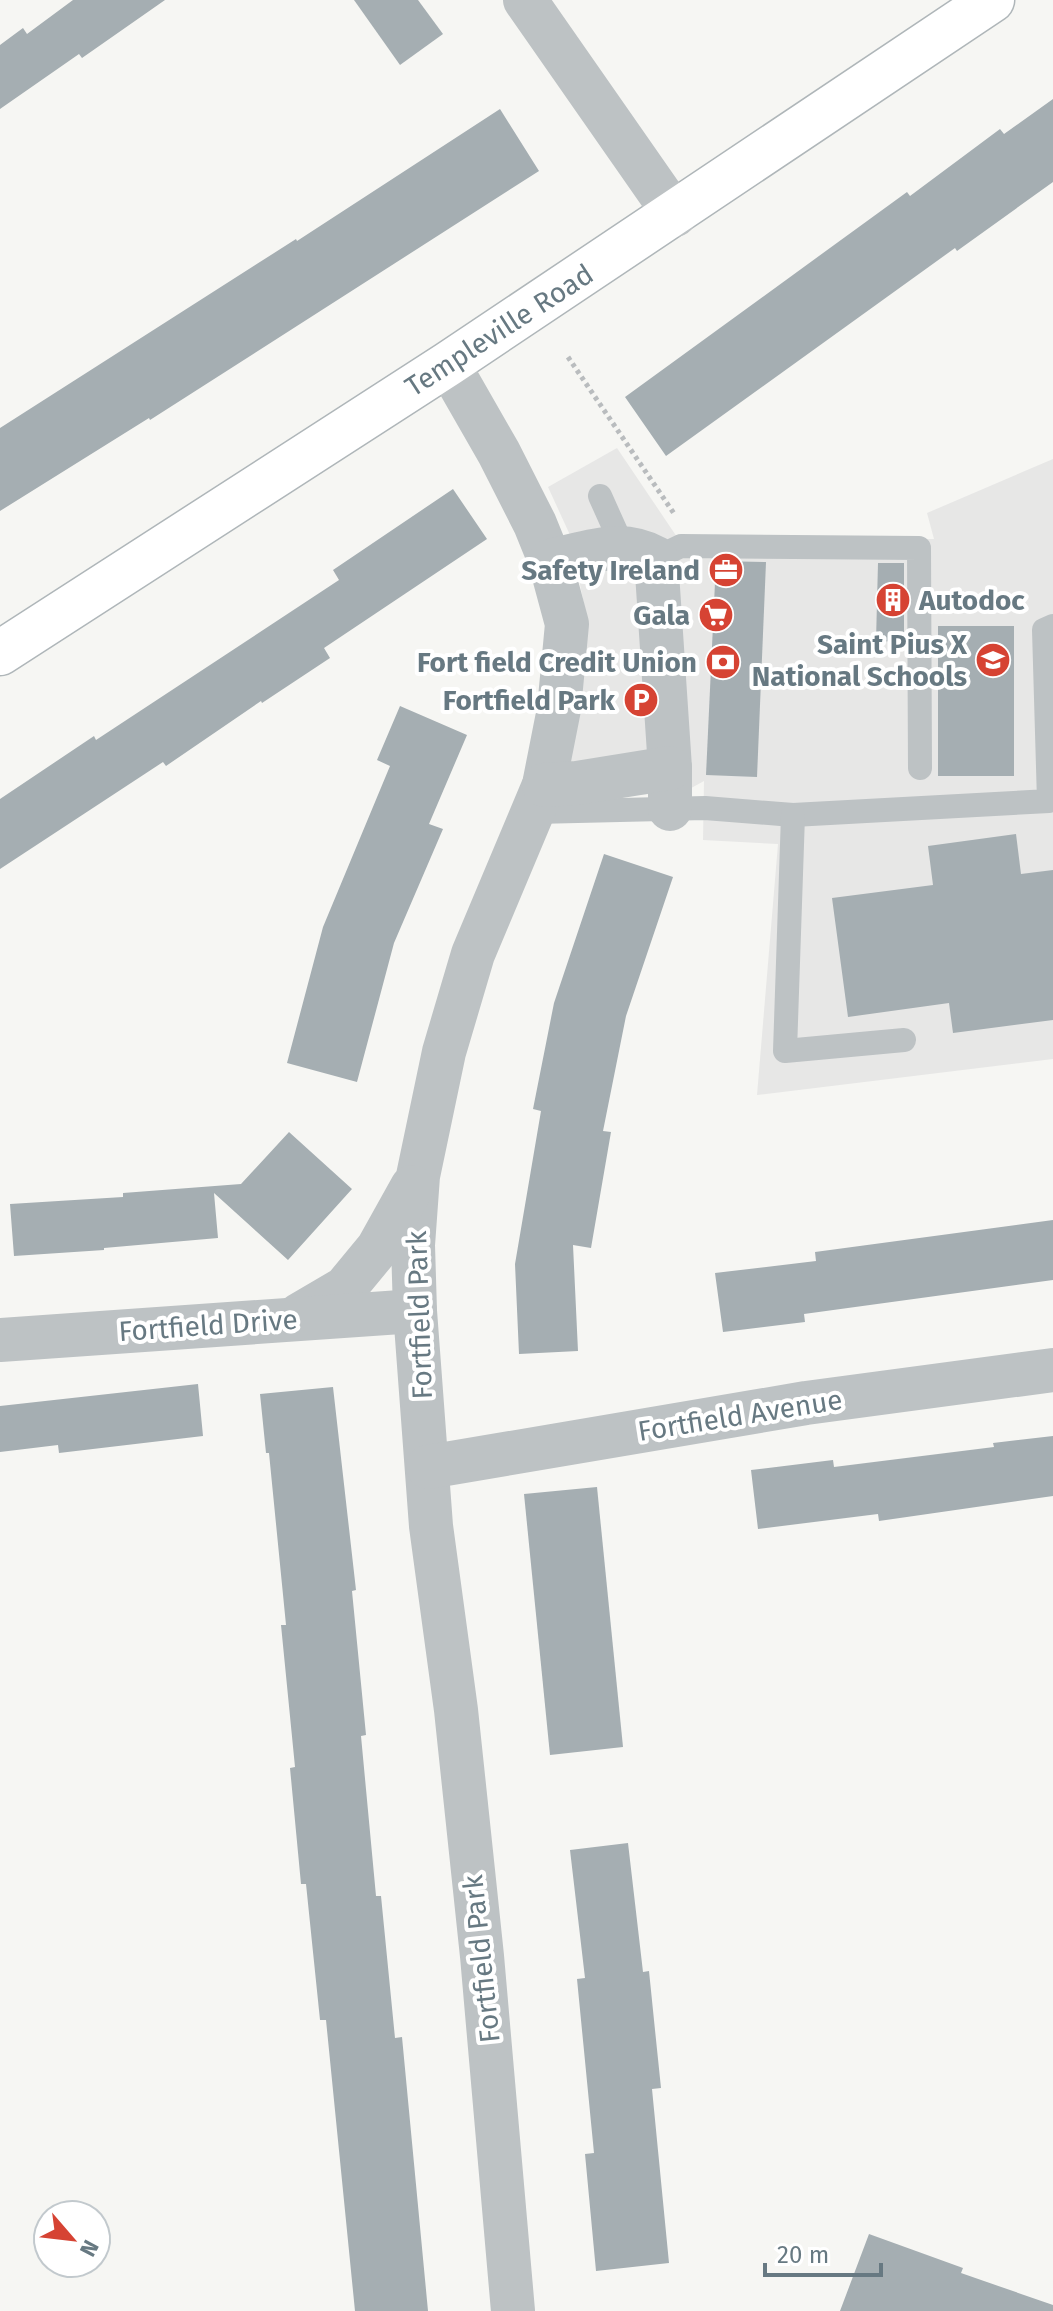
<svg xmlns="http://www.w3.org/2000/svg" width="1053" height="2311" font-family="'Fira Sans',sans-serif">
<rect width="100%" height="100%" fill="#f6f6f3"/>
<polygon fill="#e7e7e6" points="617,448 679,540 934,539 927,513 1053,459 1053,1059 757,1095 778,844 703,840 704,781 684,792 566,799 587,619 570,535 548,487"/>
<g fill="#a5aeb2">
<polygon points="73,0 165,0 82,58 79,54 0,109 0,45 23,28 27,34"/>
<polygon points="354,0 418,0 443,34 400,65"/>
<polygon points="1053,99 1053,182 957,251 955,248 666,456 625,397 907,192 910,196 1000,129 1004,134"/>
<polygon points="500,109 539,171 150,420 149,418 0,511 0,428 296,239 297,241"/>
<polygon points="453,489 487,539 324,648 330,658 262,703 261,701 166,766 163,762 0,869 0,799 94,736 96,740 339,580 333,570"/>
<polygon points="716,561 766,562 757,777 706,775"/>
<polygon points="878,563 904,563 904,642 876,641"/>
<rect x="938" y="626" width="76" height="150"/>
<polygon points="400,706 467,735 429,824 443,829 394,943 357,1082 287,1063 323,927 390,766 377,760"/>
<polygon points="1016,834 1021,874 1053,870 1053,1020 953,1033 949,1003 848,1017 832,898 933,885 928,846"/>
<polygon points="604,854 673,877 626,1016 603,1131 611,1132 591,1248 573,1245 578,1351 519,1354 515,1264 541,1111 533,1109 554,1003"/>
<polygon points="289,1132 352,1189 288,1260 214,1193 218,1238 104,1248 104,1250 14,1256 10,1204 123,1197 123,1193 241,1184"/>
<polygon points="1053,1220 1053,1280 804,1314 805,1322 723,1332 715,1273 816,1261 815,1252"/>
<polygon points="198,1384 203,1436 59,1453 58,1445 0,1452 0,1406"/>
<polygon points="333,1387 356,1590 352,1591 366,1735 361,1736 376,1896 381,1896 395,2038 402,2037 428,2311 355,2311 326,2020 320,2020 306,1884 301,1884 290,1768 295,1767 281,1625 286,1625 269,1453 266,1453 260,1394"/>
<polygon points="1053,1436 1053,1496 879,1521 878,1514 758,1529 751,1470 833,1460 834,1467 994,1447 993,1443"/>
<polygon points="597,1487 623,1747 550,1755 524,1494"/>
<polygon points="628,1843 643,1972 649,1971 655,2030 661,2088 652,2089 669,2263 596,2271 585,2154 594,2153 577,1979 585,1978 570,1850"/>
<polygon points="869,2234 963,2268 961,2273 1053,2305 1053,2311 840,2311"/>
</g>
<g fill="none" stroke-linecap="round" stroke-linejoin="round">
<defs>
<polyline id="secondary" points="0,653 448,364 992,0"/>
</defs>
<use href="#secondary" stroke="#afb6b9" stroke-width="47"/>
<polyline stroke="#b9bcbe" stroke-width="5" stroke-dasharray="4 4" stroke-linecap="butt" points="568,357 675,515"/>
<g stroke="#bdc2c4" stroke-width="24">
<polyline points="600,496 622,545"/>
<polyline points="656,558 681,546 919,548 920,768"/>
<polyline points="535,812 705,808 793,815 1049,801 1044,630 1053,626"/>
<polyline points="793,815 785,1051 904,1040"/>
</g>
<g stroke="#bdc2c4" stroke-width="44">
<polyline points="525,0 675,215"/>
<polyline points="448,364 499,453 535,524 550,561 567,624 559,709 544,785 473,954 444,1052 418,1176 413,1245 415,1311 431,1526 456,1710 482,1956 513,2311"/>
<path d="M550,561C588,553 620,538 656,558L670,768V809"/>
<polyline points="544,785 577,783 670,768"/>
<polyline points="299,1315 345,1288 378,1248 412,1187"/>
<polyline points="0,1340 415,1311"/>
<polyline points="428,1467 806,1403 1053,1370"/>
</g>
<use href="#secondary" stroke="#fff" stroke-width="44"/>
</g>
<defs>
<symbol id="office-disc" viewBox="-11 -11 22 22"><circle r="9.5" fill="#d64333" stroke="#fff"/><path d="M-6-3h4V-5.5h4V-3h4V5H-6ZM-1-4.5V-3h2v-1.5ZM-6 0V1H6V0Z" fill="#fff"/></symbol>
<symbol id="building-disc" viewBox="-11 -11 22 22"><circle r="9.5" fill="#d64333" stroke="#fff"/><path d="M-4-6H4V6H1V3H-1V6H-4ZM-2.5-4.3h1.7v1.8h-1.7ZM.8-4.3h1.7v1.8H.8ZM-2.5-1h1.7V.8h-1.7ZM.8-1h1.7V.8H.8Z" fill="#fff"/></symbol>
<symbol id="supermarket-disc" viewBox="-11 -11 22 22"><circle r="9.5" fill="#d64333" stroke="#fff"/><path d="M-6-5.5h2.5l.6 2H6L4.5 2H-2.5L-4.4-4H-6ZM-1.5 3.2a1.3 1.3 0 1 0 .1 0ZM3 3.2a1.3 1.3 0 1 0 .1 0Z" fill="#fff"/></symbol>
<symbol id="school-disc" viewBox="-11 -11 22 22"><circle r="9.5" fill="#d64333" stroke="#fff"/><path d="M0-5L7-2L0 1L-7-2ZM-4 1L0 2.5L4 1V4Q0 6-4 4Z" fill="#fff"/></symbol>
<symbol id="bank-disc" viewBox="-11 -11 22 22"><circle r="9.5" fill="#d64333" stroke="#fff"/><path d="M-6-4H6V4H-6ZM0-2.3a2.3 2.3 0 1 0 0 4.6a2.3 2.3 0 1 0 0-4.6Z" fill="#fff"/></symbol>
<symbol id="parking-disc" viewBox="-11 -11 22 22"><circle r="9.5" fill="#d64333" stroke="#fff"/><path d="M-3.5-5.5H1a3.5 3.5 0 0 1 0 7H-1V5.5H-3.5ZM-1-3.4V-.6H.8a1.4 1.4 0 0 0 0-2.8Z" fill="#fff"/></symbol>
</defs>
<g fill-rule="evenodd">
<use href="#office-disc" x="706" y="550" width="40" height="40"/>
<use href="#building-disc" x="873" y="580" width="40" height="40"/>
<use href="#supermarket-disc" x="696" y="595" width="40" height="40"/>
<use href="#school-disc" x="973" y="640" width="40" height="40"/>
<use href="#bank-disc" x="703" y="642" width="40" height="40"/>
<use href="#parking-disc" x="621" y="680" width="40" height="40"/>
</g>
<g text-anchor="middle" stroke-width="8" stroke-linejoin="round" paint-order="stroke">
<g font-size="28" fill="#677982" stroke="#fff">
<text transform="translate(499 330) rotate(-33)" y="10">Templeville Road</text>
<text transform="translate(419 1315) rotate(-92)" y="10">Fortfield Park</text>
<text transform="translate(208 1325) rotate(-4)" y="10">Fortfield Drive</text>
<text transform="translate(740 1415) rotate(-9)" y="10">Fortfield Avenue</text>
<text transform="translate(481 1959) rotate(-96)" y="10">Fortfield Park</text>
</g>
<g font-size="28" font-weight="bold" fill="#677982" stroke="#fff" text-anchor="end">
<text x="700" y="580">Safety Ireland</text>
<text x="919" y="610" text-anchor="start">Autodoc</text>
<text x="690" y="625">Gala</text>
<text x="967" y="654">Saint Pius X<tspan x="967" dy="32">National Schools</tspan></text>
<text x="697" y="672">Fort field Credit Union</text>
<text x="615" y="710">Fortfield Park</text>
</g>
</g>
<g transform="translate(72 2239) rotate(118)"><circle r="38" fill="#ffffff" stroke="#c2c9cd" stroke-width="2"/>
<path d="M0-6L14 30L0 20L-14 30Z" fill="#d64333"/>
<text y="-12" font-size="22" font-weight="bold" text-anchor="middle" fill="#677982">N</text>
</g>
<path d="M765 2263v12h116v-12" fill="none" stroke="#677982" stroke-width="4"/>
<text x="777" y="2263" font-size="24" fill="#677982" stroke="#ffffff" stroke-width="6" paint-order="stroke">20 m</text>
</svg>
